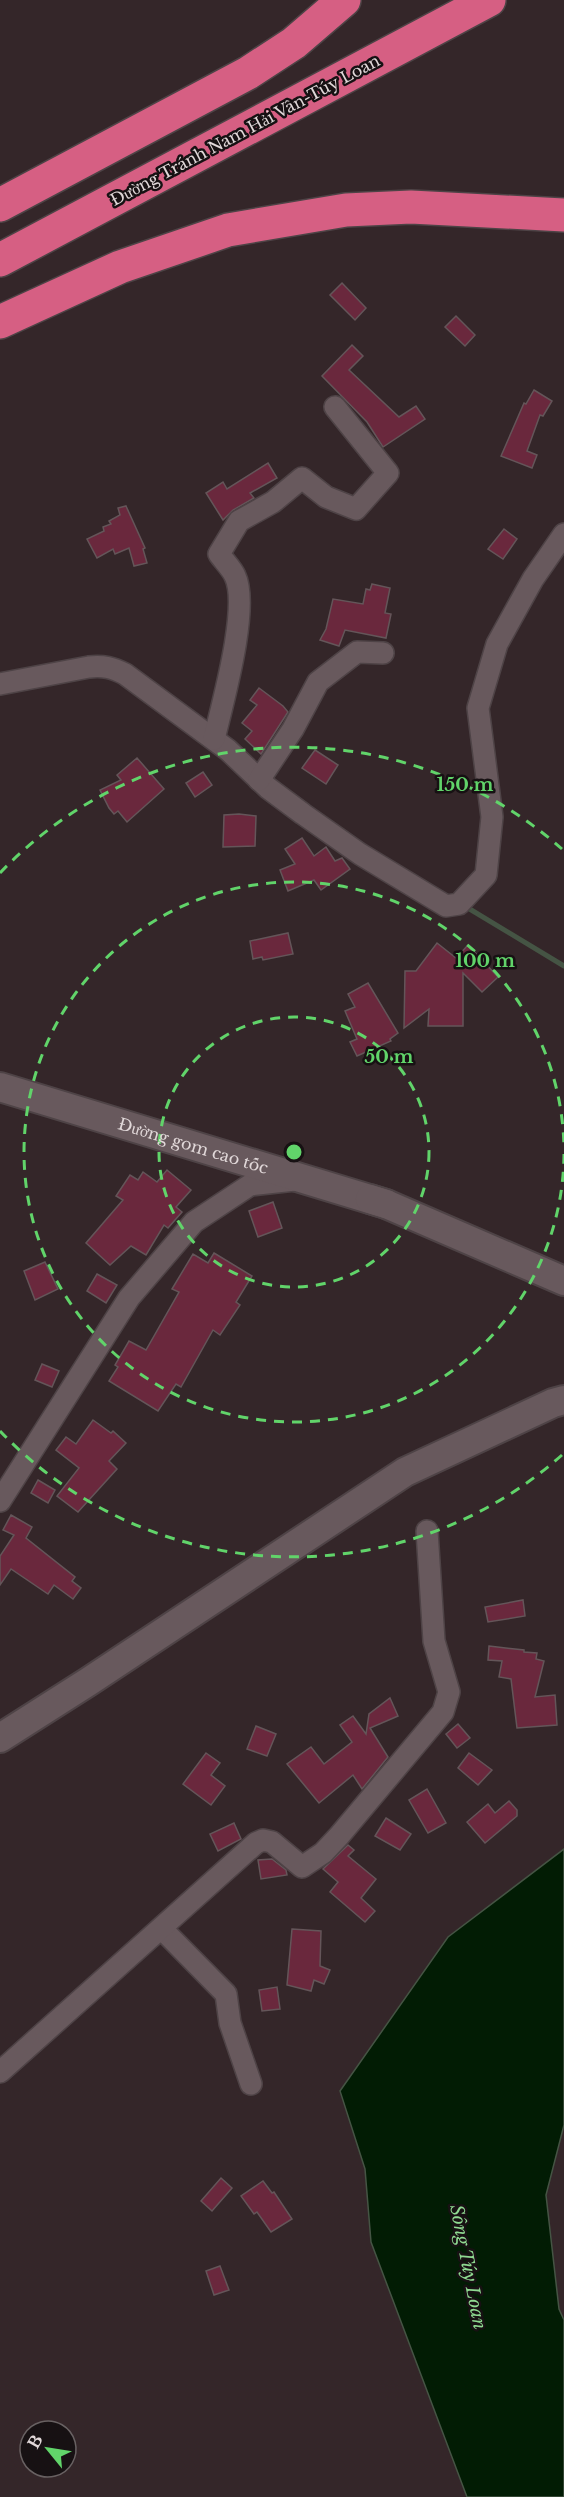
<svg xmlns="http://www.w3.org/2000/svg" width="564" height="2497" font-family="'Libre Baskerville',serif">
<rect width="100%" height="100%" fill="#342629"/>
<polygon fill="#021c04" stroke="#455444" stroke-width="1.5" points="564,1849 564,2125 546,2195 559,2309 564,2320 564,2497 467,2497 371,2242 365,2169 340,2091 448,1937"/>
<g fill="none" stroke-linecap="round" stroke-linejoin="round">
<polyline stroke="#455444" stroke-width="5" points="463,905 564,966"/>
</g>
<g fill="#6a283d" stroke="#645559" stroke-width="1.5">
<polygon points="342,283 366,308 355,320 330,295"/>
<polygon points="456,316 475,335 465,346 445,327"/>
<polygon points="352,345 363,356 349,370 399,417 416,406 425,419 383,447 367,422 322,376"/>
<polygon points="534,390 552,401 543,416 540,415 527,451 537,455 532,468 501,456 524,403 526,404"/>
<polygon points="268,463 277,478 250,493 254,498 233,510 223,520 206,493 223,482 227,489"/>
<polygon points="126,506 145,548 143,549 147,563 134,566 129,548 115,554 113,549 97,558 87,539 104,531 103,527 111,524 109,521 120,515 118,508"/>
<polygon points="504,529 517,539 503,559 488,549"/>
<polygon points="372,584 390,588 385,613 391,614 386,638 345,630 339,646 320,640 326,629 333,599 363,604 366,589 370,590"/>
<polygon points="259,688 283,706 288,712 261,754 245,739 252,731 242,723 257,705 250,700"/>
<polygon points="315,750 338,765 326,784 302,768"/>
<polygon points="137,758 164,789 127,822 118,811 114,814 109,808 100,790 121,780 117,775"/>
<polygon points="203,772 212,785 195,797 186,783"/>
<polygon points="239,814 256,816 255,846 223,847 224,815"/>
<polygon points="302,838 314,856 326,847 335,861 342,858 350,869 321,890 314,880 288,891 280,870 295,864 285,849"/>
<polygon points="288,933 293,954 263,960 262,957 253,959 250,941"/>
<polygon points="437,943 456,958 468,945 498,977 482,992 463,973 463,1026 428,1026 429,1009 404,1028 405,971 416,971"/>
<polygon points="368,983 398,1033 390,1039 391,1041 357,1056 350,1042 357,1039 345,1011 355,1007 348,994"/>
<polygon points="167,1170 191,1190 176,1207 182,1212 168,1228 164,1225 146,1255 131,1246 110,1265 86,1243 123,1200 116,1196 130,1175 138,1180 143,1172 157,1182"/>
<polygon points="273,1202 282,1228 258,1237 249,1211"/>
<polygon points="214,1253 252,1276 236,1302 240,1305 220,1335 213,1330 181,1387 176,1384 158,1411 109,1381 118,1367 115,1365 129,1341 146,1350 179,1292 172,1289 193,1254 208,1263"/>
<polygon points="45,1262 58,1289 35,1300 24,1271"/>
<polygon points="97,1274 117,1285 106,1303 87,1291"/>
<polygon points="42,1364 59,1371 52,1387 35,1380"/>
<polygon points="93,1420 111,1433 113,1431 126,1443 109,1461 117,1469 78,1512 57,1496 79,1468 56,1450 66,1437 76,1444"/>
<polygon points="38,1480 55,1490 48,1503 31,1493"/>
<polygon points="11,1515 32,1527 26,1538 75,1577 72,1581 81,1588 73,1599 54,1585 48,1594 11,1569 0,1585 0,1556 14,1535 3,1530"/>
<polygon points="523,1600 525,1616 488,1622 485,1607"/>
<polygon points="489,1646 524,1650 524,1652 537,1653 536,1659 544,1661 535,1697 555,1695 557,1725 517,1728 511,1679 499,1677 502,1661 488,1660"/>
<polygon points="390,1698 398,1716 370,1728 388,1757 362,1789 353,1775 319,1803 287,1764 311,1747 324,1764 352,1742 340,1725 353,1716 366,1734 369,1714"/>
<polygon points="458,1724 470,1738 457,1748 446,1734"/>
<polygon points="256,1726 276,1734 267,1756 247,1749"/>
<polygon points="206,1753 220,1763 211,1775 225,1786 211,1805 183,1784"/>
<polygon points="469,1753 492,1770 478,1785 458,1768"/>
<polygon points="427,1789 446,1823 428,1833 409,1800"/>
<polygon points="509,1801 517,1810 517,1816 485,1843 467,1822 488,1804 495,1813"/>
<polygon points="386,1818 411,1834 400,1850 375,1836"/>
<polygon points="234,1823 241,1839 218,1851 210,1834"/>
<polygon points="348,1845 354,1850 348,1856 376,1879 361,1898 375,1911 365,1922 330,1892 338,1882 323,1869"/>
<polygon points="272,1859 286,1870 287,1875 261,1879 258,1860"/>
<polygon points="292,1929 321,1931 320,1966 330,1970 324,1984 314,1980 311,1991 287,1985"/>
<polygon points="277,1987 280,2009 262,2011 259,1990"/>
<polygon points="221,2178 232,2188 212,2211 201,2201"/>
<polygon points="263,2181 272,2193 274,2192 292,2219 271,2232 257,2212 254,2214 241,2196"/>
<polygon points="220,2266 229,2290 214,2295 206,2271"/>
</g>
<g fill="none" stroke-linecap="round" stroke-linejoin="round">
<defs>
<g id="street">
<path d="M0,684L89,667C103,665 113,668 125,674L228,750L268,788L303,814L360,854L446,906L459,904L486,875L492,817L478,708L497,644L533,579L564,534"/>
<path d="M214,739C222,705 250,607 235,576C232,569 224,561 219,554L239,521L273,502L302,478L326,497L356,509L388,473L335,407"/>
<polyline points="259,780 293,729 318,682 357,652 383,653"/>
<polyline points="0,1501 129,1298 194,1222 250,1185 295,1180"/>
<polyline points="162,1929 226,1994 230,2023 251,2084"/>
<polyline points="0,2072 256,1843 263,1840 272,1842 302,1867 323,1853 339,1836 443,1712 449,1692 434,1641 427,1531"/>
</g>
<g id="secondary">
<path id="s1" d="M0,1087L386,1204"/>
<polyline points="370,1199 386,1204 564,1281"/>
<polyline points="0,1738 88,1682 405,1472 553,1403 564,1400"/>
</g>
<g id="highway">
<polyline points="0,205 248,73 294,43 344,0"/>
<polyline points="0,260 489,0"/>
<polyline points="0,322 120,267 228,230 346,210 411,207 564,215"/>
</g>
</defs>
<use href="#street" stroke="#4e4346" stroke-width="24"/>
<use href="#secondary" stroke="#4e4346" stroke-width="32"/>
<use href="#highway" stroke="#4e4346" stroke-width="36"/>
<use href="#street" stroke="#68595d" stroke-width="21"/>
<use href="#secondary" stroke="#68595d" stroke-width="28"/>
<use href="#highway" stroke="#d65f83" stroke-width="33"/>
</g>
<g fill="none" stroke="#61d46a" stroke-width="3" stroke-dasharray="10 8">
<circle cx="294" cy="1152" r="135"/>
<path d="M564 1154A270 270 0 1 1 564 1150"/>
<path d="M562 1455A405 405 0 0 1 0 1431M0 873A405 405 0 0 1 562 849"/>
</g>
<g text-anchor="middle" stroke-width="5" stroke-linejoin="round" paint-order="stroke">
<g font-size="16" fill="#e1d8d9" stroke="#171113">
<text transform="translate(245 130) rotate(-28)" y="6">Đường Tránh Nam Hải Vân-Túy Loan</text>
<text dy="6" stroke="none"><textPath href="#s1" startOffset="202">Đường gom cao tốc</textPath></text>
</g>
<g font-size="18" font-style="italic" fill="#8fda91" stroke="#171113">
<text transform="translate(468 2267) rotate(79)" y="6">Sông Túy Loan</text>
</g>
</g>
<circle cx="294" cy="1152" r="9" fill="#61d46a" stroke="#171113" stroke-width="3"/>
<g font-size="18" text-anchor="middle" font-weight="bold" fill="#61d46a" stroke="#171113" stroke-width="5" stroke-linejoin="round" paint-order="stroke">
<text x="465" y="791">150 m</text>
<text x="485" y="967">100 m</text>
<text x="389" y="1063">50 m</text>
</g>
<g transform="translate(48 2449) rotate(300)"><circle r="28" fill="#171113" stroke="#686162" stroke-width="1.5"/>
<path d="M0-4.5L10 22L0 15L-10 22Z" fill="#61d46a"/>
<text y="-9" font-size="16" font-weight="bold" text-anchor="middle" fill="#e1d8d9">B</text>
</g>
</svg>
